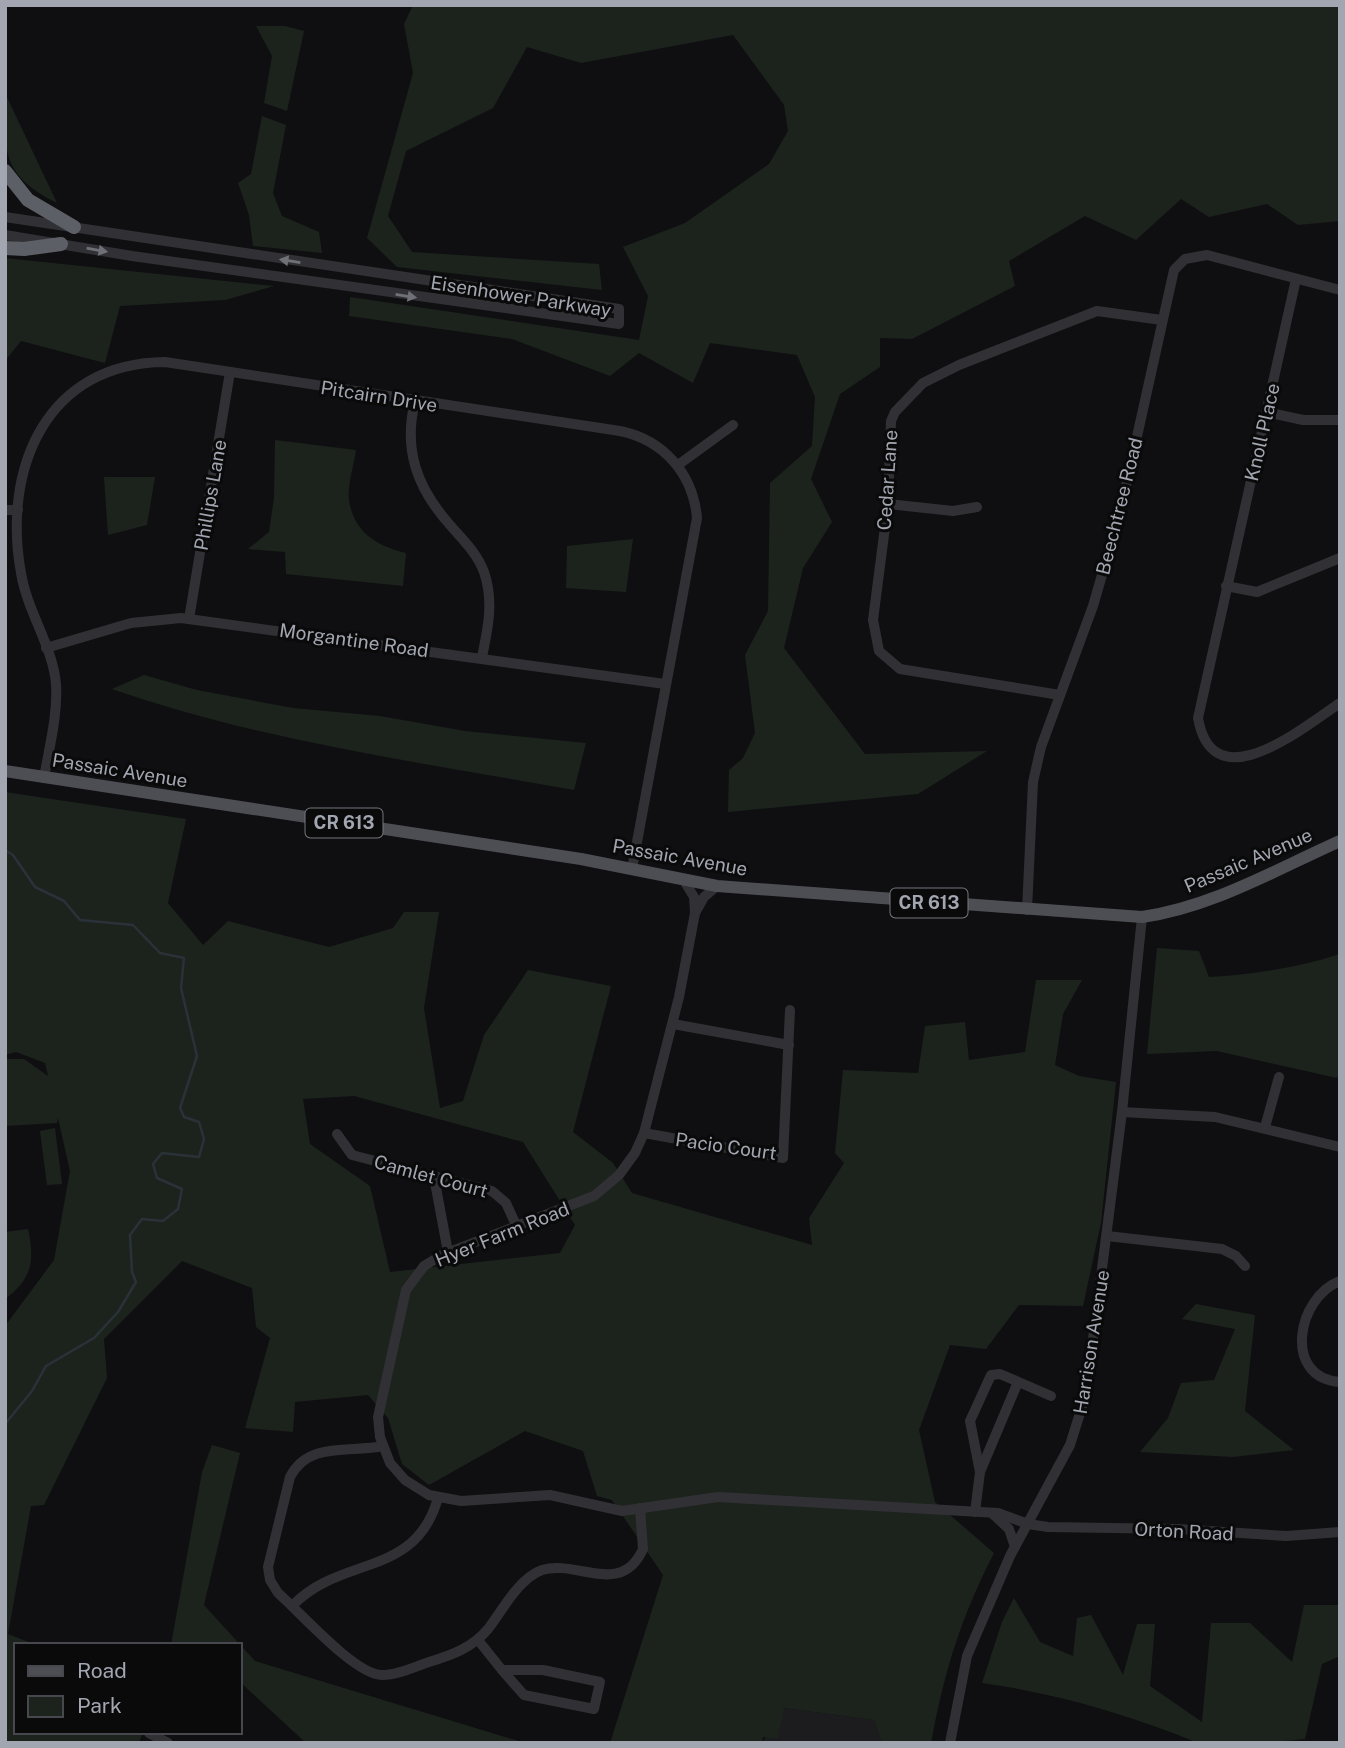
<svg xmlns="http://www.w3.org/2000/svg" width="1345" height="1748" font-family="'Public Sans',sans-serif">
<rect width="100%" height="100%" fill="#0f0f11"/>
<polygon fill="#1c1b1d" points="784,1708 875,1720 882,1743 762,1743"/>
<g fill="#1c231d" fill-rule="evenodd">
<polygon points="413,5 1340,5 1340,221 1298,225 1267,204 1209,217 1181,199 1136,240 1085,216 1009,261 1015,286 912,339 880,338 880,367 840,394 811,479 832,522 803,568 784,648 865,754 987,751 918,794 728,812 729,770 743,758 755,733 745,655 768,611 770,483 812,446 815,397 797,355 710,343 693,383 639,353 610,376 512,339 349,316 350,297 639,340 648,296 623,247 685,223 769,164 788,131 784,105 733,35 581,63 527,47 493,108 406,151 388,216 412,252 599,264 602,290 397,267 367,238 413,73 404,24"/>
<polygon points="256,26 285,26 304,31 287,111 264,103 272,56"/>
<path d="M5,93L57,203C0,174 5,152 5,93Z"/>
<polygon points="262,116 286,125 273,193 282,216 319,232 322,253 253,246 249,215 238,183 251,174"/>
<polygon points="5,258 274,286 225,300 120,306 105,363 21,341 5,361"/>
<path d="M275,440L356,450C354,465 347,486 349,500C354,533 377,546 406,553L403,586L286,574L285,552L248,549L269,532L274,498Z"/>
<polygon points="104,477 155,477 147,525 108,535"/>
<polygon points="633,539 626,592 566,588 567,546"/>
<path d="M144,675L197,690L293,708L380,716L465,731L586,743L574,790C419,762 261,741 112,689Z"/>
<path d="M5,792L186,819L168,903L203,945L228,921L329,947L393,928L404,912H439L424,1008L440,1108L463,1101L484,1035L528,970L611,986L573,1132L613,1163L632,1193L812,1245L809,1218L844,1163L835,1153L843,1070L918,1073L925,1026L965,1022L969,1060L1025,1052L1036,980H1082L1063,1014L1055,1065L1079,1076L1116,1082L1101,1223L1083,1306L1019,1305L986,1349L950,1345L919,1430L935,1502L994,1553C960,1620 945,1669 931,1743H882L874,1720L784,1708L778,1739L763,1737L762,1743H610L663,1575L612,1500L597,1496L583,1451L525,1431L429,1485L402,1464L388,1418L368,1395L295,1402L293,1432L245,1428L270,1338L256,1327L252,1288L182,1261L104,1339L107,1378L44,1505L31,1506L8,1634L36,1645H16V1732H143L139,1743H5V1326L54,1260L70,1171L58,1118L57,1123L5,1126V1059H24L48,1076L45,1063L16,1052L5,1055ZM354,1096L523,1142L575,1225L560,1253L390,1272L370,1186L310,1144L303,1099Z"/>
<path d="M1157,948L1199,951L1209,977C1254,974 1297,968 1340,954V1069L1337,1078L1217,1051L1147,1054Z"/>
<polygon points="55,1128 62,1184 47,1185 40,1131"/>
<path d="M28,1229C35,1261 32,1279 5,1299V1232Z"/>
<polygon points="1196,1304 1255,1315 1245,1411 1294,1450 1233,1457 1140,1452 1168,1418 1181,1383 1214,1380 1235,1329 1182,1319"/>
<polygon points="212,1445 240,1453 204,1605 255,1661 525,1743 306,1743 240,1682 240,1645 171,1645 202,1472"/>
<path d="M1014,1598L1040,1642L1073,1656L1077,1618L1091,1615L1123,1675L1137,1624H1155L1150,1686L1202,1722L1211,1623H1250L1292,1662L1304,1605H1340V1656L1322,1664L1305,1739C1287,1741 1210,1748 1198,1743C1131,1715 1055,1693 982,1683L1002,1622Z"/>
</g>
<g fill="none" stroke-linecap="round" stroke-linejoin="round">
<polyline stroke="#2a3138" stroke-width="2.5" points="5,850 13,855 35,887 64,901 80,920 133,925 160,953 184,958 181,988 197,1056 180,1108 184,1117 199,1122 204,1139 199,1157 162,1153 153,1164 157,1178 182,1189 178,1209 163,1221 142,1219 130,1235 132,1272 136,1282 118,1312 94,1338 46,1366 32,1391 5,1424"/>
<g stroke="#313135" stroke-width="10">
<polyline points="5,217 619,309 619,324 132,256 5,235"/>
<path d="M1296,279L1198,718C1213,803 1304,727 1340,703"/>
<path d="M415,401C403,450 417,488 450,525C463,540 477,553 484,572C494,601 488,628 482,657"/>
<polyline points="1266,412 1303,420 1340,420"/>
<polyline points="678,465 733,425"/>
<polyline points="888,504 953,511 977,507"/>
<polyline points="5,510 18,510"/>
<polyline points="1226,586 1257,592 1340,558"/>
<polyline points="189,619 230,372"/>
<polyline points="46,648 131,623 181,618 665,684"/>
<polyline points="1060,695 900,669 879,651 873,620 888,504 891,421 895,412 923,383 959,365 1097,311 1162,320"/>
<path d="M44,778C49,748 58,715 56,684C53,647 27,611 21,573C2,469 46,363 165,362L620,431C664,440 693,474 697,518L632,869"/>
<polyline points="683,879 694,897 695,913 679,997 644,1133 635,1153 619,1175 594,1196 442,1255 424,1266 406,1290 378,1417 380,1437 390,1463 405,1480 429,1495 461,1501 550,1495 622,1511 718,1497 998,1513 1028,1524 1048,1527 1177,1529 1286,1536 1340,1532"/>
<polyline points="1027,910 1033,782 1041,747 1093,606 1120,513 1174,270 1185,259 1207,255 1340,290"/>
<polyline points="695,913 704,897 717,886"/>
<polyline points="673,1024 789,1045"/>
<polyline points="1122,1112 1215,1117 1340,1147"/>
<polyline points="1265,1127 1279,1077"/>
<polyline points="644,1133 783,1158 790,1010"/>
<polyline points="337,1134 352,1155 492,1191 506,1203 517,1227"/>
<polyline points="434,1177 448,1252"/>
<polyline points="1107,1236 1222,1249 1236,1256 1245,1266"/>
<path d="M1340,1281C1297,1297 1282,1378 1340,1382"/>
<path d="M383,1446C350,1453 308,1441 290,1477L268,1567L270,1580L278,1593C300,1612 355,1675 382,1675C398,1675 414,1667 429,1662C452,1655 472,1648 488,1629C502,1611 519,1578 542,1570C577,1559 621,1598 643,1549L640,1508"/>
<polyline points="980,1472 970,1421 991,1375 1000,1374 1051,1396"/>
<polyline points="975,1512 980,1472 1018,1382"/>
<polyline points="993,1514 1009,1529 1015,1547"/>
<path d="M292,1606C342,1554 415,1579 438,1498"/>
<polyline points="478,1640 502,1670 543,1670 600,1682 594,1709 524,1695 502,1670"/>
<polyline points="149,1733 168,1743"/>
<polyline points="950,1743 967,1656 1010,1556 1070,1445 1086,1394 1122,1112 1142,917"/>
</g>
<path stroke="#4d4e54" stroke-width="12" d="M5,771L581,859L717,886L1142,917C1212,907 1275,870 1340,841"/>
<g stroke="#5d5f66" stroke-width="14">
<polyline points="5,171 28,200 74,227"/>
<polyline points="5,248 24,249 61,244"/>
</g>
</g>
<defs><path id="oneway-solid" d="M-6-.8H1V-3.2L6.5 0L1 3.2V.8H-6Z" transform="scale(1.75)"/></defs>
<g fill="#6f7179">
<use href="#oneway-solid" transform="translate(97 250) rotate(10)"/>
<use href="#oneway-solid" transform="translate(290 261) rotate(-171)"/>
<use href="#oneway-solid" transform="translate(406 296) rotate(9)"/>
</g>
<g text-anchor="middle" stroke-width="6" stroke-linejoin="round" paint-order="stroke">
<g fill="#0a0a0b" stroke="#74777e" stroke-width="2">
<rect x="305.5" y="808.5" width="77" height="29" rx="5"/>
<rect x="890.5" y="888.5" width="77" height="29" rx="5"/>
</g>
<g font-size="18" font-weight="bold" fill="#a2a6b0">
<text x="344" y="829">CR 613</text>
<text x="929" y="909">CR 613</text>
</g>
<g font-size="19" fill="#a2a6b0" stroke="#0a0a0b">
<text transform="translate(521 296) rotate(9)" y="7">Eisenhower Parkway</text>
<text transform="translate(379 396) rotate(9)" y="7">Pitcairn Drive</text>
<text transform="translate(1262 432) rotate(-77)" y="7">Knoll Place</text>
<text transform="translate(887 480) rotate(-86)" y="7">Cedar Lane</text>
<text transform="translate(210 495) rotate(-80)" y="7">Phillips Lane</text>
<text transform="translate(1119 506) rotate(-76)" y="7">Beechtree Road</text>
<text transform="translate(354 640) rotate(8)" y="7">Morgantine Road</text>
<text transform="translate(120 770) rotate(9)" y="7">Passaic Avenue</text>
<text transform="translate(680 857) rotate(10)" y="7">Passaic Avenue</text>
<text transform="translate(1248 860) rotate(-23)" y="7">Passaic Avenue</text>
<text transform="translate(726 1146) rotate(8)" y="7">Pacio Court</text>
<text transform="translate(431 1176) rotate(15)" y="7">Camlet Court</text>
<text transform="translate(502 1234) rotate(-22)" y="7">Hyer Farm Road</text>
<text transform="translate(1091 1342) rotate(-81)" y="7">Harrison Avenue</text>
<text transform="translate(1184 1531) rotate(3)" y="7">Orton Road</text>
</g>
</g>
<rect width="1345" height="1748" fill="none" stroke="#a2a6b0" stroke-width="14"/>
<rect x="14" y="1643" width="228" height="91" fill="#0a0a0b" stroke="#47484d" stroke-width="2"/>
<rect x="28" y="1666" width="35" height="10" fill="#4d4e54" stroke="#47484d" stroke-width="2"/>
<text x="77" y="1678" font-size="21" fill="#a2a6b0">Road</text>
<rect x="28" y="1696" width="35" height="21" fill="#1c231d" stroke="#47484d" stroke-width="2"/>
<text x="77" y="1713" font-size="21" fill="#a2a6b0">Park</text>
</svg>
